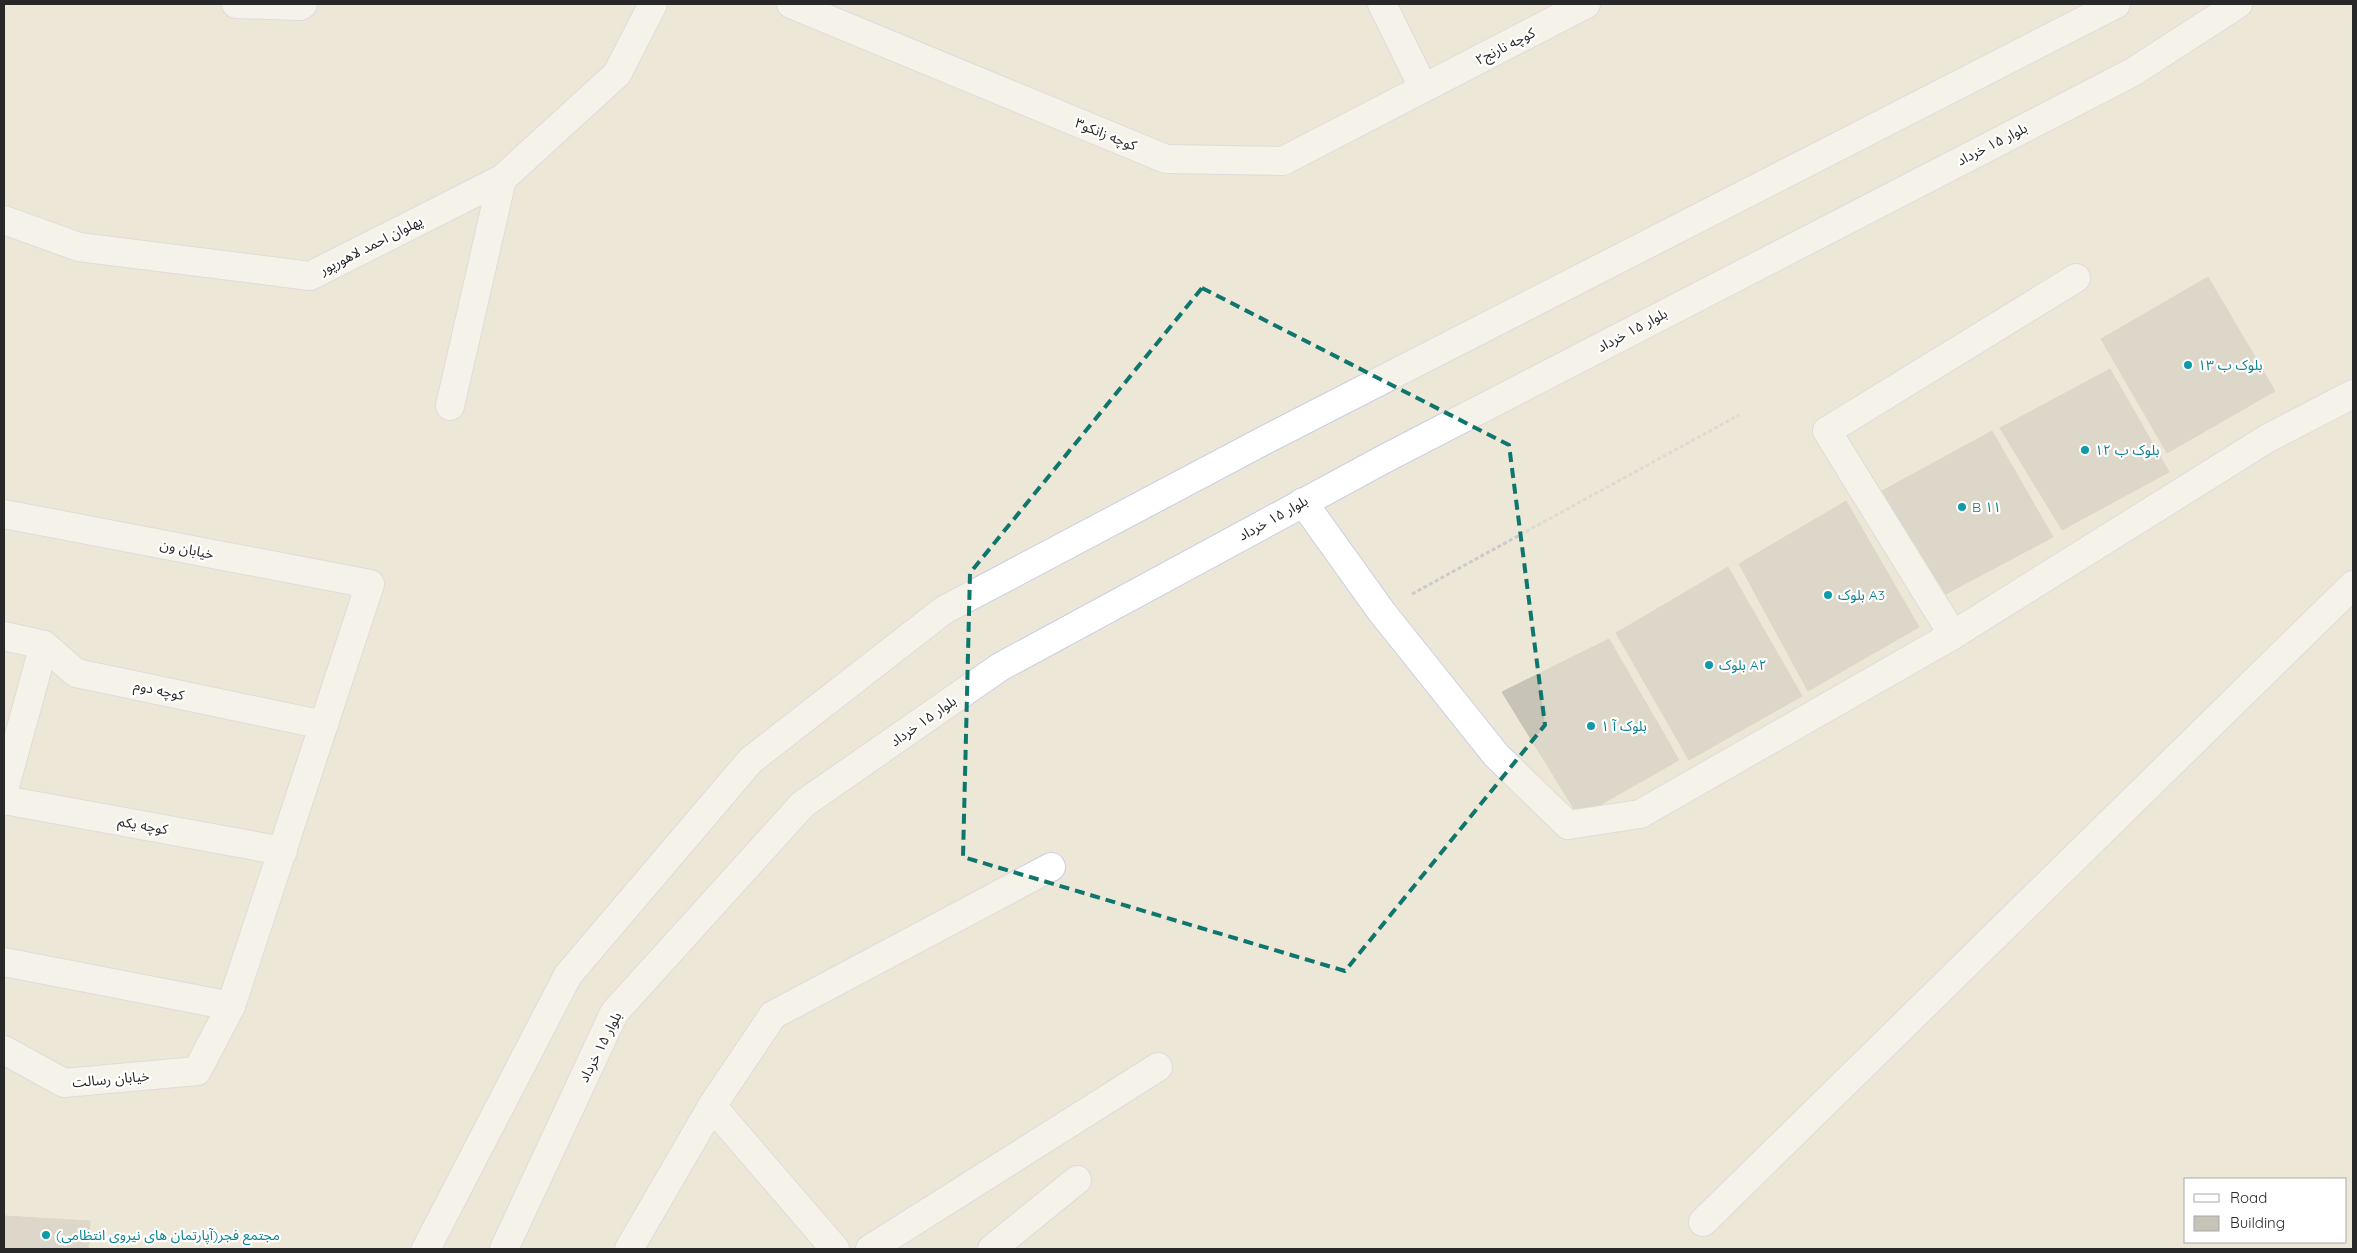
<svg xmlns="http://www.w3.org/2000/svg" width="2357" height="1253" font-family="Quicksand,'Noto Sans Arabic',sans-serif">
<rect width="100%" height="100%" fill="#ece7d7"/>
<g fill="#c7c3b7" stroke="#c7c3b1">
<polygon points="2208,277 2275,391 2167,453 2101,339"/>
<polygon points="2110,369 2169,472 2062,530 2000,428"/>
<polygon points="1992,431 2053,537 1942,596 1880,492"/>
<polygon points="1846,501 1919,627 1808,691 1739,564"/>
<polygon points="1728,567 1802,696 1689,760 1616,633"/>
<polygon points="1609,639 1679,760 1579,817 1502,692"/>
<polygon points="4,1216 90,1221 88,1249 4,1249"/>
</g>
<g fill="none" stroke-linecap="round" stroke-linejoin="round">
<defs>
<g id="minor">
<polyline points="236,4 300,6 303,4"/>
<polyline points="791,4 1166,159 1283,161 1586,4"/>
<polyline points="1382,4 1423,87"/>
<polyline points="4,220 79,247 310,276 502,179 617,74 653,4"/>
<polyline points="450,406 502,179"/>
<polyline points="1303,502 1381,611 1496,755 1568,825 1640,814 1953,635 2268,438 2353,394"/>
<polyline points="4,514 370,584 231,1006 197,1071 64,1083 4,1050"/>
<polyline points="1953,635 1827,431 2076,278"/>
<polyline points="4,636 44,645 76,673 324,725"/>
<polyline points="4,790 44,645"/>
<polyline points="4,800 283,851"/>
<polyline points="4,962 231,1006"/>
<polyline points="712,1106 835,1249"/>
<polyline points="1703,1222 2353,585"/>
<polyline points="426,1249 568,975 751,760 944,610 1265,440 2116,4"/>
<polyline points="504,1249 614,1013 803,804 1000,667 1386,458 2133,72 2238,4"/>
<polyline points="629,1249 712,1106 773,1015 1051,867"/>
<polyline points="870,1249 1158,1067"/>
<polyline points="992,1249 1077,1180"/>
</g>
</defs>
<use href="#minor" stroke="#cccde3" stroke-width="30"/>
<polyline stroke="#cbcbcb" stroke-width="3" stroke-dasharray="4 2.5" stroke-linecap="butt" points="1412,594 1739,415"/>
<use href="#minor" stroke="#fff" stroke-width="28"/>
</g>
<path d="M0 0H2357V1253H0ZM1202,288L1509,445L1545,725L1345,971L963,857L970,573Z" fill="#ece7d7" fill-opacity=".55" fill-rule="evenodd"/>
<path fill="none" stroke="#0f766e" stroke-width="4" stroke-dasharray="10 6" stroke-linejoin="round" d="M1202,288L1509,445L1545,725L1345,971L963,857L970,573Z"/>
<g fill="#0f9aa8" stroke="#fff" stroke-width="2">
<circle cx="2188" cy="365" r="5"/>
<circle cx="2085" cy="450" r="5"/>
<circle cx="1962" cy="507" r="5"/>
<circle cx="1828" cy="595" r="5"/>
<circle cx="1709" cy="665" r="5"/>
<circle cx="1591" cy="726" r="5"/>
<circle cx="46" cy="1235" r="5"/>
</g>
<g text-anchor="middle" stroke-width="4.5" stroke-linejoin="round" paint-order="stroke">
<g font-size="14" fill="#282828" stroke="#fff">
<text transform="translate(1505 46) rotate(-27)" y="5">کوچه نارنج۲</text>
<text transform="translate(1106 134) rotate(22)" y="5">کوچه زانکو۳</text>
<text transform="translate(1992 144) rotate(-27)" y="5">بلوار ۱۵ خرداد</text>
<text transform="translate(371 245) rotate(-27)" y="5">پهلوان احمد لاهورپور</text>
<text transform="translate(1632 330) rotate(-28)" y="5">بلوار ۱۵ خرداد</text>
<text transform="translate(1273 518) rotate(-29)" y="5">بلوار ۱۵ خرداد</text>
<text transform="translate(187 549) rotate(11)" y="5">خیابان ون</text>
<text transform="translate(159 690) rotate(12)" y="5">کوچه دوم</text>
<text transform="translate(923 721) rotate(-35)" y="5">بلوار ۱۵ خرداد</text>
<text transform="translate(143 825) rotate(10)" y="5">کوچه یکم</text>
<text transform="translate(600 1047) rotate(-63)" y="5">بلوار ۱۵ خرداد</text>
<text transform="translate(111 1079) rotate(-5)" y="5">خیابان رسالت</text>
</g>
<g font-size="14" fill="#0d838f" stroke="#fff" text-anchor="start">
<text x="2198" y="370">بلوک ب ۱۳</text>
<text x="2095" y="455">بلوک ب ۱۲</text>
<text x="1972" y="512">B ۱۱</text>
<text x="1838" y="600">بلوک A3</text>
<text x="1719" y="670">بلوک A۲</text>
<text x="1601" y="731">بلوک آ ۱</text>
<text x="56" y="1240">مجتمع فجر(آپارتمان های نیروی انتظامی)</text>
</g>
</g>
<rect width="2357" height="1253" fill="none" stroke="#282828" stroke-width="10"/>
<rect x="2184" y="1178" width="162" height="65" fill="#ffffff" stroke="#a9a9a9"/>
<rect x="2194" y="1194" width="25" height="8" fill="#ffffff" stroke="#a9a9a9"/>
<text x="2230" y="1203" font-size="15" fill="#282828">Road</text>
<rect x="2194" y="1216" width="25" height="15" fill="#c7c3b7" stroke="#a9a9a9"/>
<text x="2230" y="1228" font-size="15" fill="#282828">Building</text>
</svg>
